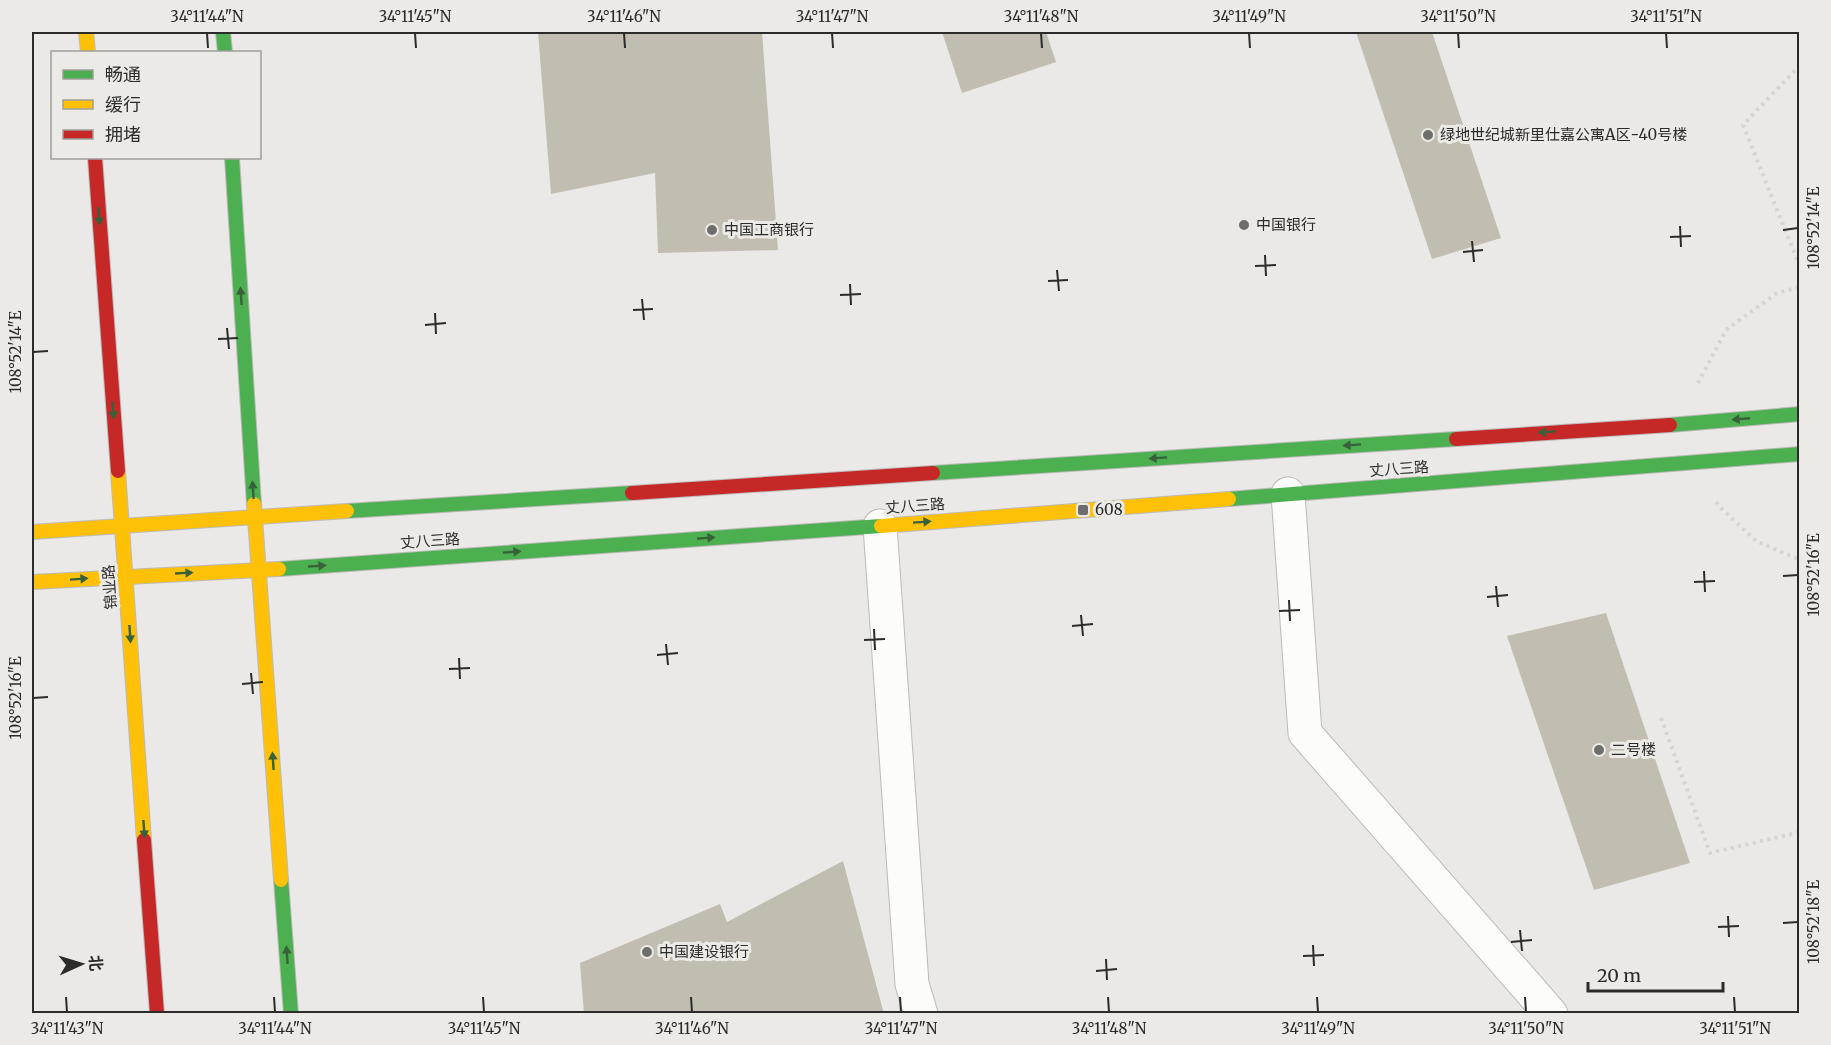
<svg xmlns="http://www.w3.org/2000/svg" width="1831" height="1045" font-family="Merriweather,'Noto Sans SC',serif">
<rect width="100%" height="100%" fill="#eae9e7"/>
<g fill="#c1beb1">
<polygon points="538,32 762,32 778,250 658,253 655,173 551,194"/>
<polygon points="942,32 1046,32 1056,62 962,93"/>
<polygon points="1356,32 1432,32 1501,238 1432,259"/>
<polygon points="1606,613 1690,863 1594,890 1507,636"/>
<polygon points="843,861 884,1014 584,1014 580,963 720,904 727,922"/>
</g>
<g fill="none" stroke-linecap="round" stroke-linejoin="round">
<defs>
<g id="street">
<polyline points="1288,494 1305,733 1551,1014"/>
<polyline points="880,526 912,984 921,1014"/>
</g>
<g id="fast">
<polyline points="223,32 225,52"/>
<polyline points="232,158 254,504"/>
<polyline points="1670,425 1800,414"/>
<polyline points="933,473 1456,439"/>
<polyline points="1229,499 1800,454"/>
<polyline points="347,511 632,493"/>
<polyline points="279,569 881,526"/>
<polyline points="281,880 291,1014"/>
</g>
<g id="slow">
<polyline points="86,32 88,52"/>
<polyline points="118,471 144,840"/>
<polyline points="254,504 281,880"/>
<polyline points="881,526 1229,499"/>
<polyline points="32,532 347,511"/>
<polyline points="32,582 279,569"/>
</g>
<g id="jam">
<polyline points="95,158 118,471"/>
<polyline points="1456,439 1670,425"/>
<polyline points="632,493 933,473"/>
<polyline points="144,840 157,1014"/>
</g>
</defs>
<use href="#street" stroke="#bbbab9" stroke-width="35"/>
<use href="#fast" stroke="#bbbab9" stroke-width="16"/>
<use href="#slow" stroke="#bbbab9" stroke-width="16"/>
<use href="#jam" stroke="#bbbab9" stroke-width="16"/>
<g stroke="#d4d4d3" stroke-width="4" stroke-dasharray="3 4.5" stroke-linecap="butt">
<polyline points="1800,65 1743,125 1800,267"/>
<polyline points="1698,383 1726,330 1777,293 1800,287"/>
<polyline points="1716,502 1720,507 1756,541 1800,560"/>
<polyline points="1661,718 1710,853 1800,832"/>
</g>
<use href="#street" stroke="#fcfcfb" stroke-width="33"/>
<use href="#fast" stroke="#4caf50" stroke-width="14"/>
<use href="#slow" stroke="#ffc107" stroke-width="14"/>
<use href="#jam" stroke="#c62828" stroke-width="14"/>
</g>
<defs><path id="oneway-solid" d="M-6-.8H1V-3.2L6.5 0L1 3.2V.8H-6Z" transform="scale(1.5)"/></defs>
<g fill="#386039">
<use href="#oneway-solid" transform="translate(99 216) rotate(86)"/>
<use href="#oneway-solid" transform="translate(241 296) rotate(-94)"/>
<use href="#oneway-solid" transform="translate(113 410) rotate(86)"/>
<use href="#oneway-solid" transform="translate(1741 419) rotate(175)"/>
<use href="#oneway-solid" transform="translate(1547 432) rotate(176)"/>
<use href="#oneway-solid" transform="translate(1352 445) rotate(176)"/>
<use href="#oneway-solid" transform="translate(1158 458) rotate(176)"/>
<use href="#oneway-solid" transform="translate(253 490) rotate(-94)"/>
<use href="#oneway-solid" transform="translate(922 522) rotate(-4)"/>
<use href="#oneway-solid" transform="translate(706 538) rotate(-4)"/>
<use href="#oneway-solid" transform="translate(512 552) rotate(-4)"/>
<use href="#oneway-solid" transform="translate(317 566) rotate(-4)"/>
<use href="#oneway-solid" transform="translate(184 573) rotate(-3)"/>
<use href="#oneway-solid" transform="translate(79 579) rotate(-4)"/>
<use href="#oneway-solid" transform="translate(130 634) rotate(86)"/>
<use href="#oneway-solid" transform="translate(273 761) rotate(-94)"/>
<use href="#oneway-solid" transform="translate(144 829) rotate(86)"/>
<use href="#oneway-solid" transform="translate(287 955) rotate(-94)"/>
</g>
<path fill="none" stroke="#2b2b2a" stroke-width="2" d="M207,33L208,48M415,33L416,48M624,33L625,48M832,33L833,48M1041,33L1042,48M1249,33L1250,48M1458,33L1459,48M1666,33L1667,48M1680,226L1681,247M1783,230L1798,228M1670,237L1691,236M1472,241L1474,262M1463,252L1483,250M1265,255L1266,276M1255,266L1276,265M1057,270L1059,291M1048,281L1068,280M850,284L851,305M840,295L861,294M642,299L644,320M633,310L653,309M435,313L436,334M425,325L446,323M227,328L229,349M218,339L238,338M33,352L48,351M1704,571L1705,592M1783,576L1798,575M1694,582L1715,581M1496,586L1498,607M1487,597L1508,595M1289,600L1290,621M1279,611L1300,610M1081,615L1083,636M1072,626L1093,624M874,629L875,650M864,640L885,639M666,644L668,665M657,655L678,653M459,658L460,679M449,669L470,668M251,673L253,694M242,684L263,682M33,698L48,697M1728,916L1729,937M1783,923L1798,922M1718,927L1739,926M1520,930L1522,951M1511,942L1532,940M1313,945L1314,966M1303,956L1324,955M1106,959L1107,980M1096,971L1117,969M66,997L67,1012M274,997L275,1012M483,997L484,1012M691,997L692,1012M900,997L901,1012M1108,997L1109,1012M1317,997L1318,1012M1525,997L1526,1012M1734,997L1735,1012"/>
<g fill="#6e6e6c" stroke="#ebeae6" stroke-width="2">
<circle cx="1428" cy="135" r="6"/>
<circle cx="1244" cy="225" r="6"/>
<circle cx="712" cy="230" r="6"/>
<rect x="1077" y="504" width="12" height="12" rx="3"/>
<circle cx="1599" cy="750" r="6"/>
<circle cx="647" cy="952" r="6"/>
</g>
<g text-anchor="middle" stroke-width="6" stroke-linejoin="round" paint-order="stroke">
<g font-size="15" fill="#2b2b2a" stroke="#ebeae6" text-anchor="start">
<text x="1440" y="140">绿地世纪城新里仕嘉公寓A区-40号楼</text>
<text x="1256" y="230">中国银行</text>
<text x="724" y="235">中国工商银行</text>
<text x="1095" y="515">608</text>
<text x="1611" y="755">二号楼</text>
<text x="659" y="957">中国建设银行</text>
</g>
<g font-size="15" fill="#2b2b2a" stroke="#ebeae6">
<text transform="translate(1399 469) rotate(-4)" y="5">丈八三路</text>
<text transform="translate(915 506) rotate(-4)" y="5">丈八三路</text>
<text transform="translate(430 541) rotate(-4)" y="5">丈八三路</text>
<text transform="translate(110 587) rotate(-94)" y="5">锦业路</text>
</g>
</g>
<rect width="1831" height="1045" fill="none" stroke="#ebeae6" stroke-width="66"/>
<rect x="51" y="51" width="210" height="108" fill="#ebeae6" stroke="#9e9e9b" stroke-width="1.5"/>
<rect x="63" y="70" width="30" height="9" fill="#4caf50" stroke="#9e9e9b" stroke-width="1.5"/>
<text x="105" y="81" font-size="18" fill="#2b2b2a">畅通</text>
<rect x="63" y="100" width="30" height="9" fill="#ffc107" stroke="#9e9e9b" stroke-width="1.5"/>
<text x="105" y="111" font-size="18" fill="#2b2b2a">缓行</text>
<rect x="63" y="130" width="30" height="9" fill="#c62828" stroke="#9e9e9b" stroke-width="1.5"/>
<text x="105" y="141" font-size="18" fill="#2b2b2a">拥堵</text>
<g transform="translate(81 964) rotate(86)" stroke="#ebeae6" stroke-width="4.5" paint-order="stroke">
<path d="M0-4.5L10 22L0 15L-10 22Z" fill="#2b2b2a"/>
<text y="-9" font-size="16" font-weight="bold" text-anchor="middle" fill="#2b2b2a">北</text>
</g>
<path d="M1588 982v9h135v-9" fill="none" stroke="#2b2b2a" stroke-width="3"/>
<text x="1597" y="982" font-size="18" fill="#2b2b2a" stroke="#ebeae6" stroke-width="4.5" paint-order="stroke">20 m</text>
<rect x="33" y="33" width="1765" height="979" fill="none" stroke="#2b2b2a" stroke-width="2"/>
<g font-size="15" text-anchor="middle" fill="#2b2b2a">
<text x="207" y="22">34°11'44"N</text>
<text x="415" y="22">34°11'45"N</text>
<text x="624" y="22">34°11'46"N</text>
<text x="832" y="22">34°11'47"N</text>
<text x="1041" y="22">34°11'48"N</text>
<text x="1249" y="22">34°11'49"N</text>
<text x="1458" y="22">34°11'50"N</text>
<text x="1666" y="22">34°11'51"N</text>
<text transform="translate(1814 228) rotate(-90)" y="5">108°52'14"E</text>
<text transform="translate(16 352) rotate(-90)" y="5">108°52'14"E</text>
<text transform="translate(1814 575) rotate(-90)" y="5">108°52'16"E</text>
<text transform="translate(16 698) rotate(-90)" y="5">108°52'16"E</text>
<text transform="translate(1814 922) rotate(-90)" y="5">108°52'18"E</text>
<text x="67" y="1034">34°11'43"N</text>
<text x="275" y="1034">34°11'44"N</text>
<text x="484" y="1034">34°11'45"N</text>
<text x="692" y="1034">34°11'46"N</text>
<text x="901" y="1034">34°11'47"N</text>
<text x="1109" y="1034">34°11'48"N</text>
<text x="1318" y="1034">34°11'49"N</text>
<text x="1526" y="1034">34°11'50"N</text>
<text x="1735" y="1034">34°11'51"N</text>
</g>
</svg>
